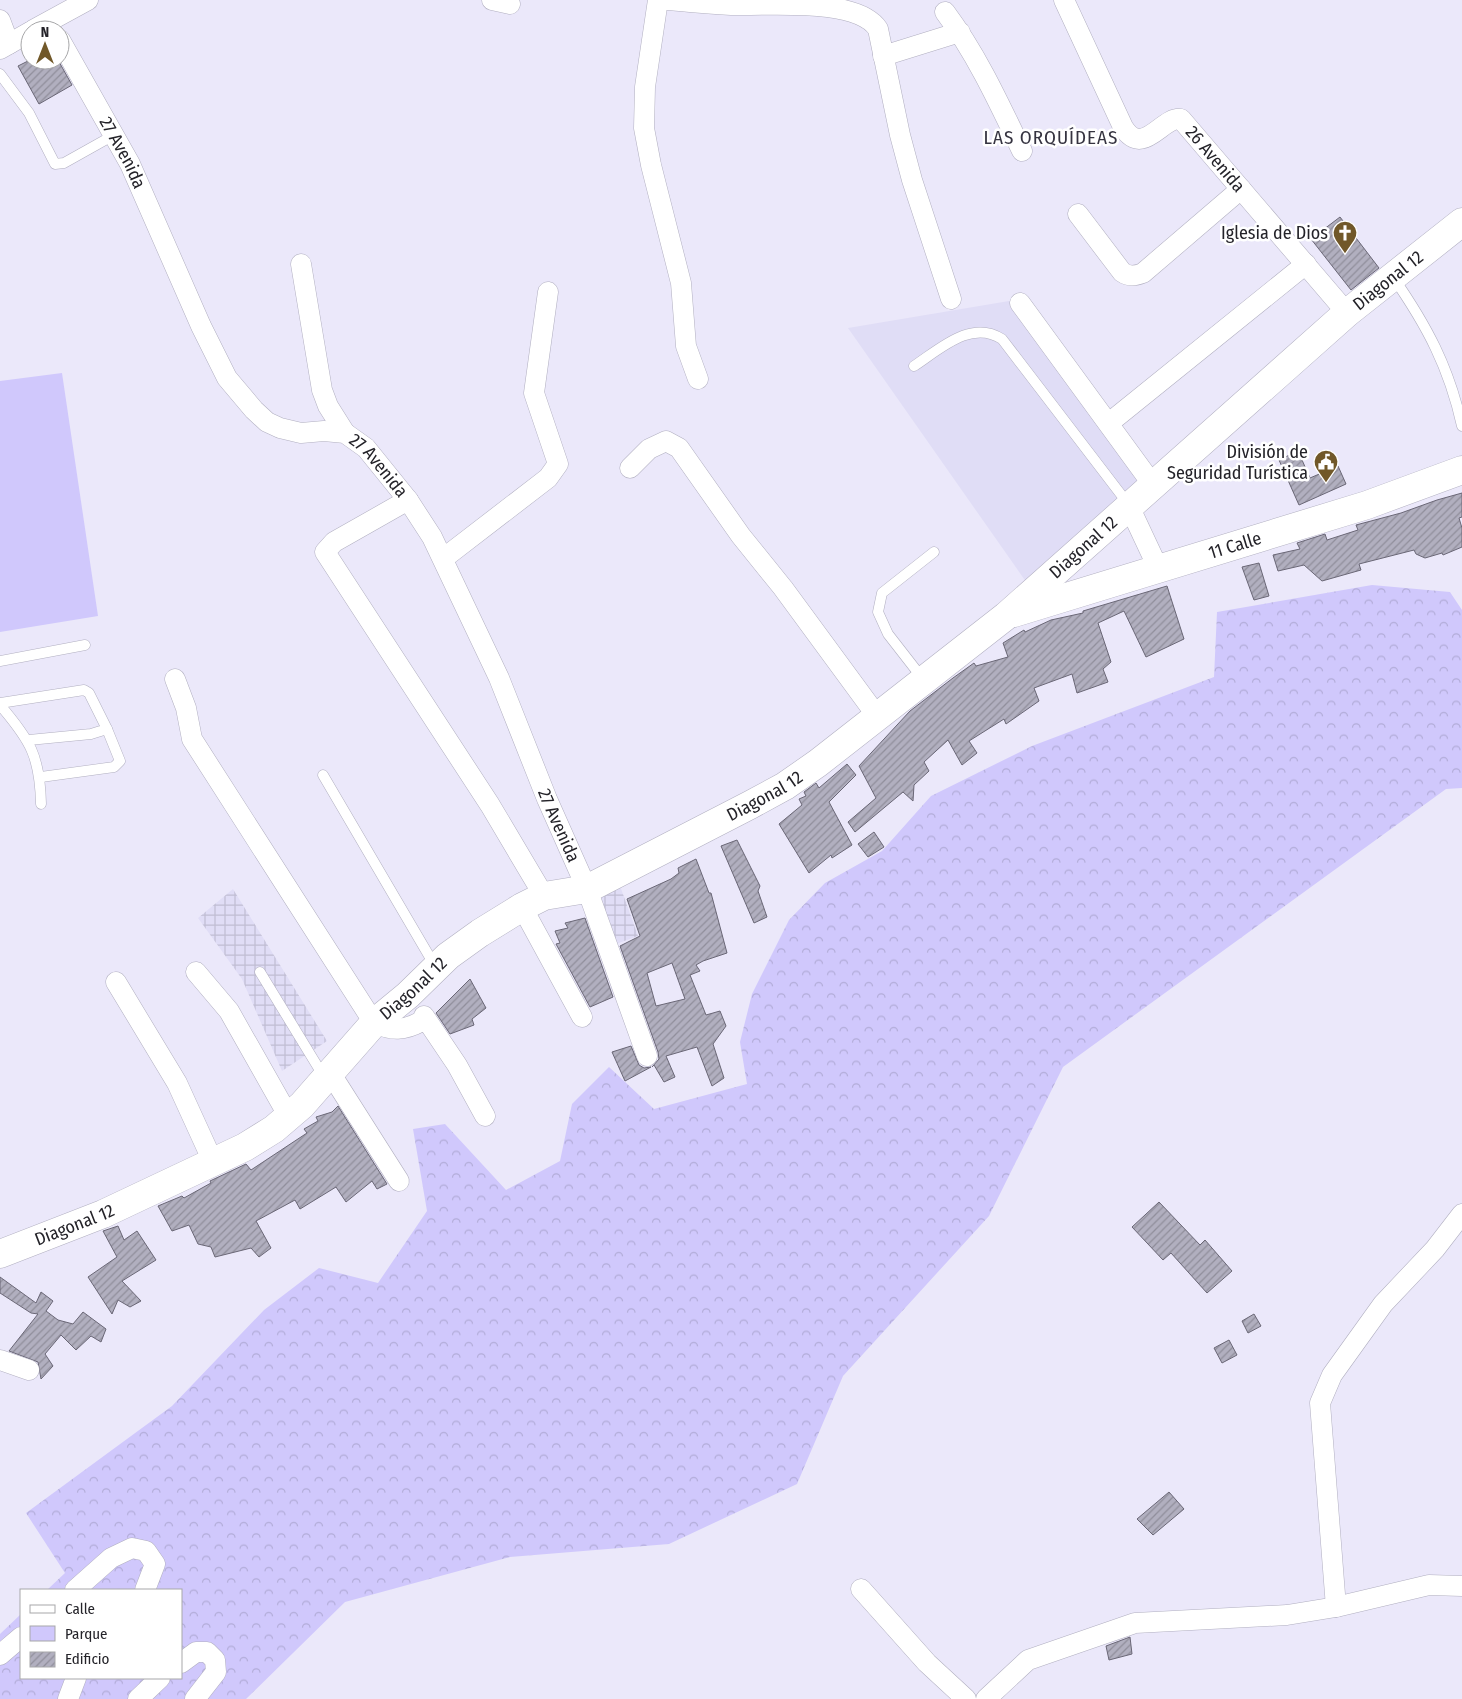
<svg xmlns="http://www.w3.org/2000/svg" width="1462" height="1699" font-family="'Fira Sans Condensed',sans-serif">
<defs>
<pattern id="industrial-grid" width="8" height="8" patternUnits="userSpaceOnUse" patternTransform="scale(1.25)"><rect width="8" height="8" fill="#e0ddf6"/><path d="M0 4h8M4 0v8" fill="none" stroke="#c0bdd3"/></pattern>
<pattern id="forest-crowns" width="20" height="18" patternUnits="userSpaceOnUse" patternTransform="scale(1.25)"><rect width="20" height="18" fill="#d0c8fc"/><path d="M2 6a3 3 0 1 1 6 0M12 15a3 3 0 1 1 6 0" fill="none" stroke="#b2acd8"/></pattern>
<pattern id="building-hatch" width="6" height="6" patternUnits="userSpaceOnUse" patternTransform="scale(1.25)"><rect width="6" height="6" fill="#b1afbf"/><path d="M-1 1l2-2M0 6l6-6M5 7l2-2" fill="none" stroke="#908e9b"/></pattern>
</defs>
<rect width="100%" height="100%" fill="#ebe8fa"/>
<polygon fill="#e0ddf6" points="1009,301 1142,479 1029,586 848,328"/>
<g fill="url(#industrial-grid)">
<polygon points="619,883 638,936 616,944 598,893"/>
<polygon points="233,889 327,1041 282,1071 242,979 198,918"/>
</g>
<polygon fill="url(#forest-crowns)" points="1372,585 1450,592 1462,610 1462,788 1446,789 1063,1067 989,1216 843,1376 797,1484 669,1544 510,1557 345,1602 246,1699 0,1699 0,1634 21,1614 21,1678 181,1678 181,1590 47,1590 65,1573 26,1513 172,1406 264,1310 319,1268 378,1283 427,1211 413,1129 445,1124 506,1190 560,1161 572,1104 609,1067 654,1109 747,1084 740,1042 752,994 789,920 825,883 882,851 931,796 1032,746 1214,677 1217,612"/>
<polygon fill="#d0c8fc" points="62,373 98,616 0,632 0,381"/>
<g fill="url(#building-hatch)" stroke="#6a6776" fill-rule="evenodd">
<polygon points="30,60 58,60 72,85 39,104 18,66"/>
<polygon points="1340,217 1379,268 1351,290 1311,239"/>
<polygon points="1298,451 1310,478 1338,466 1346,484 1299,505 1279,460"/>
<polygon points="1462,493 1462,517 1459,518 1462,528 1462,547 1443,555 1442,553 1425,558 1416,554 1414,550 1359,564 1361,570 1322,581 1304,565 1278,571 1273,555 1300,549 1297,543 1325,534 1327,540 1358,530 1356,525 1401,513 1437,500"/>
<polygon points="1259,563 1269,596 1254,600 1242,567"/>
<polygon points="1167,586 1184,639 1146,657 1124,611 1098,623 1111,662 1103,669 1108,682 1077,693 1072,674 1034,688 1039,701 1006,724 1004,719 969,741 977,753 962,765 948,740 924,762 929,771 914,785 913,801 903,792 855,832 848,822 876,798 859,766 910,711 953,678 974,663 976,666 1008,657 1003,643 1024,630 1025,632 1051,620 1083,613 1083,611"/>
<polygon points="847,764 856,775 829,802 852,845 832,858 831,855 809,873 779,824 802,805 799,799 806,796 804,792 816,783 819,788"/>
<polygon points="874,832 884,847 868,857 858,844"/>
<polygon points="737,840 760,886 758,891 767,917 754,923 721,846"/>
<path d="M696,859L709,893H711L727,953L703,961L696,965L700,971L690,975L706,1015L720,1011L726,1026L713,1044L724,1078L712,1086L697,1047L666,1056L675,1077L664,1082L654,1065L652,1067L659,1059L658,1052L620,946L640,936L627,899L671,879L679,873L678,868ZM672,963L685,999L656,1006L647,973Z"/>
<polygon points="585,918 613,997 590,1007 556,944 560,943 555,931 568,928 565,923"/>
<polygon points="470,979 486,1008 472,1019 474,1025 450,1034 436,1013"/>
<polygon points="631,1046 639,1065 644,1068 651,1067 625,1081 612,1052"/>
<polygon points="338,1106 387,1184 377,1189 372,1181 346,1202 336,1187 300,1209 295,1200 256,1221 271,1248 259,1257 251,1248 215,1257 211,1247 198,1244 189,1225 172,1231 158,1206 182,1196 184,1198 211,1183 210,1181 246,1164 251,1170 307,1133 304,1129 318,1121 316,1117 332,1112"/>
<polygon points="1159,1202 1200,1245 1205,1240 1232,1271 1207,1293 1171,1253 1163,1260 1132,1227"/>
<polygon points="118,1226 124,1240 137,1231 156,1260 122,1281 141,1301 130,1307 118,1300 112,1314 88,1277 117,1257 103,1231"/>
<polygon points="0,1277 36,1303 41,1292 53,1301 46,1311 58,1320 73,1324 83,1312 106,1329 101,1342 91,1336 76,1350 61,1335 45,1354 53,1366 41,1379 38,1362 9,1351 38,1314 31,1313 0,1293"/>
<polygon points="1254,1314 1261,1326 1248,1333 1242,1321"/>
<polygon points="1229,1340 1237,1355 1222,1363 1214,1348"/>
<polygon points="1169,1492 1184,1509 1153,1535 1137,1519"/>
<polygon points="1130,1637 1132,1654 1109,1660 1106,1646"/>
</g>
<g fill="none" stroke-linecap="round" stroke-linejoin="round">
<defs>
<g id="lane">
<polyline points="0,74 29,113 55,164 64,163 114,135"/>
<path d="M1393,277C1427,326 1449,367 1462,426"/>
<path d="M914,366C940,349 971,319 1002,339L1129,505"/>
<polyline points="0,661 85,645"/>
<polyline points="923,679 888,634 878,612 882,593 934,552"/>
<polyline points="0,703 84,690 89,693 107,729 91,734 29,740"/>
<path d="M0,705C30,740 40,756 41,804"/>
<polyline points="323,775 435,966"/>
<polyline points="41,777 114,767 120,761 107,729"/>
<polyline points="260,972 324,1077"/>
</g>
<g id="street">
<polyline points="492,0 510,4"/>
<polyline points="658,0 645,87 644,128 651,165 681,283 686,346 698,379"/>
<path d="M667,0C694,2 721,6 748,5C783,5 859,0 878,29L900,135L912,180L951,299"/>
<path id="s1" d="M1064,0L1123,127C1143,159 1162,116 1181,119L1347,313"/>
<path d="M945,12C977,55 999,103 1022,151"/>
<polyline points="0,20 9,44"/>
<polyline points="33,30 88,0"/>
<path id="s2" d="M60,40L130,164L201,326L227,378L254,410L267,422L280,428L301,433L324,431L345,433L366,448L408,500L432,537L499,678L547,799L587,889L647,1056"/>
<polyline points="0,49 30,32"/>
<polyline points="883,56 960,32"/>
<path d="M1078,214L1122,272C1129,277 1135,276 1143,273L1241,189"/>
<polyline points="301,264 322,390 328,406 345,433"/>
<polyline points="1020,303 1153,485"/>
<polyline points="1109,423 1306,264"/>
<polyline points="630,468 649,449 666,441 679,448 741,536 783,588 877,716"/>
<polyline points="408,500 334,542 325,552 490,805 544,896"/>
<polyline points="1129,506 1159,570"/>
<polyline points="444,558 548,478 558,464 534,393 548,292"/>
<path d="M175,679L186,708L192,739L374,1023C392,1031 404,1031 422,1021L424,1016L457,1065L485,1116"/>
<polyline points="522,907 582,1017"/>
<polyline points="196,972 229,1011 289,1117"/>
<polyline points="116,982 177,1083 214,1164"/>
<polyline points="331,1074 399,1181"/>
<polyline points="0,1360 29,1370"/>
<polyline points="861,1589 927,1663 966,1699"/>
<polyline points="75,1590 111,1558 132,1548 146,1551 155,1564 145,1590"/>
<polyline points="1336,1607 1320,1403 1332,1375 1383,1304 1435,1249 1462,1214"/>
<polyline points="0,1655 21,1637"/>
<polyline points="181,1663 196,1652 207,1652 215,1660 216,1672 195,1699"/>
<polyline points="68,1699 76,1678"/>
<polyline points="138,1699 160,1678"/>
<polyline points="986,1699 1028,1660 1135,1623 1287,1615 1336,1607 1429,1585 1462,1586"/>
</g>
<g id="secondary">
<path id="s3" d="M1014,613L1367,505L1462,470"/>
<path id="s4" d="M0,1254L103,1214L245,1147L274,1129L302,1105L374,1023L408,995L448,956L480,933L522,907L544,896L587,889L750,805L785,786L818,763L1006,616L1347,313L1462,222"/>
</g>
</defs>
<use href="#lane" stroke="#b1afc0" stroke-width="11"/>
<use href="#street" stroke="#b1afc0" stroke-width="21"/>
<use href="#secondary" stroke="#b1afc0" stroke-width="29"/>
<use href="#lane" stroke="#fff" stroke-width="10"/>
<use href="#street" stroke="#fff" stroke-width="20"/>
<use href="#secondary" stroke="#fff" stroke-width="28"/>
</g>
<defs>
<symbol id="church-pin" viewBox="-11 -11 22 30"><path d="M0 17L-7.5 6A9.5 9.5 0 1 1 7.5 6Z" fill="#715829" stroke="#fff"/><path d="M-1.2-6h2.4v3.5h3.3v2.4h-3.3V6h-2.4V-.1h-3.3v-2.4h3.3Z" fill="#fff"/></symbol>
<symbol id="civic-pin" viewBox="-11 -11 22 30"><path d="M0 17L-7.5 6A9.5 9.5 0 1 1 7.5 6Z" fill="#715829" stroke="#fff"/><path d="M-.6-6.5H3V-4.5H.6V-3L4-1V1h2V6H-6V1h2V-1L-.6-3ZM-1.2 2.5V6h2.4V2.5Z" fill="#fff"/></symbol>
</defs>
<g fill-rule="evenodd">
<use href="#church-pin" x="1331" y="219" width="28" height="38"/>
<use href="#civic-pin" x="1312" y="448" width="28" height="38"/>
</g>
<g text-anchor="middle" stroke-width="5" stroke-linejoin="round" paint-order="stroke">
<g font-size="18" fill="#242329" stroke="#fff">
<text dy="6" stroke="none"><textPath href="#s2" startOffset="129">27 Avenida</textPath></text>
<text dy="6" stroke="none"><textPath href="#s1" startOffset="261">26 Avenida</textPath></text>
<text dy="6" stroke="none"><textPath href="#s4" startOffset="1715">Diagonal 12</textPath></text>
<text dy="6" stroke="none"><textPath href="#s2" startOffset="564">27 Avenida</textPath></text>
<text dy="6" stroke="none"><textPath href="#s3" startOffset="231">11 Calle</textPath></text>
<text dy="6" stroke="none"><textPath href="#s4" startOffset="1310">Diagonal 12</textPath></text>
<text dy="6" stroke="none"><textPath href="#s4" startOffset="905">Diagonal 12</textPath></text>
<text dy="6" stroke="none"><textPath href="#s2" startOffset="969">27 Avenida</textPath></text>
<text dy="6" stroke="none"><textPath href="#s4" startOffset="500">Diagonal 12</textPath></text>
<text dy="6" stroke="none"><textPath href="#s4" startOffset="80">Diagonal 12</textPath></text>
</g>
<g font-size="18" fill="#242329" stroke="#fff" text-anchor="end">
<text x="1328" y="239">Iglesia de Dios</text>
<text x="1308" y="458">División de<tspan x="1308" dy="21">Seguridad Turística</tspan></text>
</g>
<g font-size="19" letter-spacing="1" fill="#353340" stroke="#fff">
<text x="1051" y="144">LAS ORQUÍDEAS</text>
</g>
</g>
<rect x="20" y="1589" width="162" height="90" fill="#ffffff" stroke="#a7a7a9"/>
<rect x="30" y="1605" width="25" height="8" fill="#ffffff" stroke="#a7a7a9"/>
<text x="65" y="1614" font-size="15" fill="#242329">Calle</text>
<rect x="30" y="1626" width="25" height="15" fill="#d0c8fc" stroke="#a7a7a9"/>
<text x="65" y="1639" font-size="15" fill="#242329">Parque</text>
<rect x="30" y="1652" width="25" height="15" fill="url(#building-hatch)" stroke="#a7a7a9"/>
<text x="65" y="1664" font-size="15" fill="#242329">Edificio</text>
<g transform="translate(45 45)"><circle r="24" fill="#ffffff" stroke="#a7a7a9"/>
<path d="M0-4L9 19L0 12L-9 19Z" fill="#715829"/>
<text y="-8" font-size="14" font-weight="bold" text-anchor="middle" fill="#242329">N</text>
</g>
</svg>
